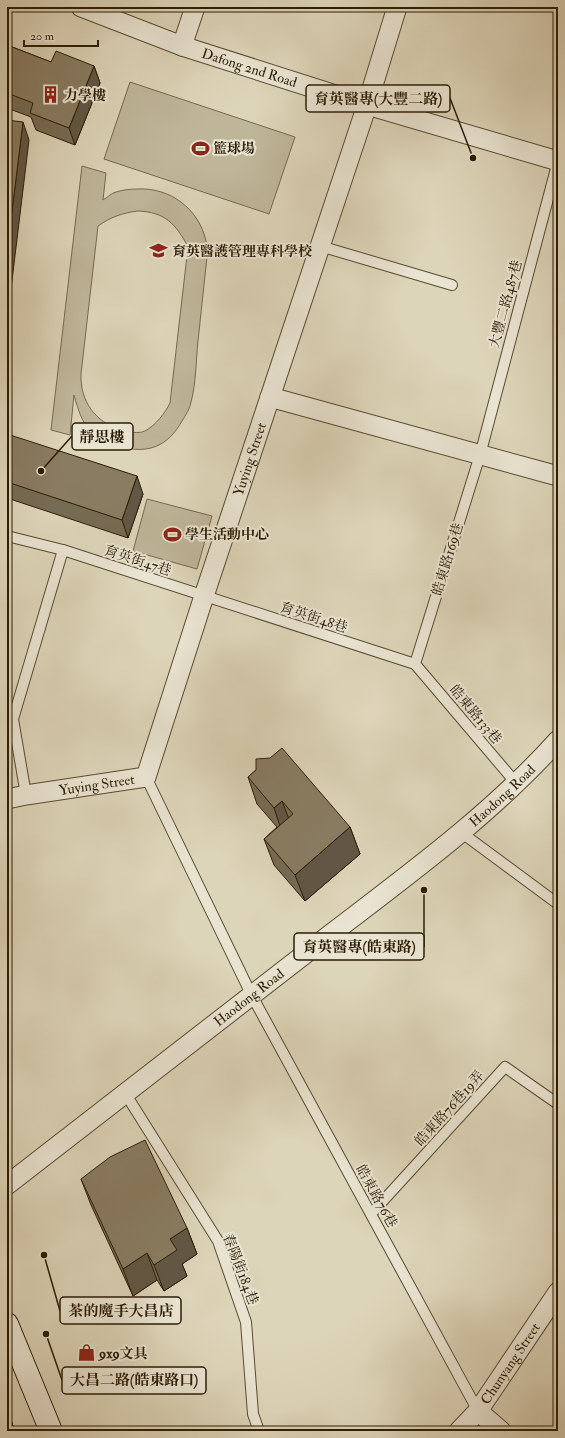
<svg xmlns="http://www.w3.org/2000/svg" width="565" height="1438" font-family="'IM FELL Double Pica','Noto Serif TC',serif">
<rect width="100%" height="100%" fill="#ddd5b9"/>
<filter id="stains"><feTurbulence type="fractalNoise" baseFrequency=".005" numOctaves="4"/><feColorMatrix values="0 0 0 0 .2 0 0 0 0 .09 0 0 0 0 .02 0 0 0 .5 -.17"/></filter>
<radialGradient id="worn" r=".72"><stop offset=".6" stop-color="#630" stop-opacity="0"/><stop offset="1" stop-color="#630" stop-opacity=".3"/></radialGradient>
<g fill="#bfb69a" stroke="#76694f" fill-rule="evenodd">
<polygon points="130,82 295,137 269,214 104,159"/>
<path d="M82,166L106,173L103,200C107,198 111,193 116,192C122,190 130,189 137,189C170,187 199,209 206,241C207,246 207,252 207,257C204,285 201,313 198,341C196,360 196,384 191,402C190,408 186,415 182,421C168,446 149,454 121,447C89,440 82,424 74,395L70,435L51,430ZM138,211C165,212 176,224 188,247L170,403C165,413 156,425 145,431C138,434 129,432 121,430C95,422 80,401 81,374L98,226C111,217 122,213 138,211Z"/>
<polygon points="147,499 212,516 197,569 133,551"/>
</g>
<g fill="none" stroke-linecap="round" stroke-linejoin="round">
<defs>
<g id="lane">
<polyline points="320,246 452,285"/>
<polyline points="7,536 63,550 415,664"/>
<polyline points="415,664 480,455 558,161"/>
<polyline points="415,664 516,783"/>
<polyline points="146,777 251,994 478,1411"/>
<polyline points="26,795 13,719 63,550"/>
<polyline points="462,833 558,904"/>
<polyline points="125,1093 218,1241 246,1322 253,1414 259,1431"/>
<polyline points="371,1214 505,1067 558,1104"/>
</g>
<g id="street">
<path id="s1" d="M81,7L182,46L367,105L558,161"/>
<polyline points="182,46 195,7"/>
<polyline points="270,397 558,476"/>
<path id="s2" d="M7,799L26,795L146,777L204,596L367,105L397,7"/>
<path id="s3" d="M7,1185C109,1106 211,1026 314,947C398,882 486,820 558,740"/>
<polyline points="478,1411 501,1431"/>
<path id="s4" d="M459,1431L478,1411L558,1292"/>
</g>
<polyline id="secondary" points="7,1324 51,1431"/>
</defs>
<use href="#lane" stroke="#594a31" stroke-width="12"/>
<use href="#street" stroke="#594a31" stroke-width="21"/>
<use href="#secondary" stroke="#2d1c04" stroke-width="24"/>
<use href="#lane" stroke="#e9e4d2" stroke-width="10"/>
<use href="#street" stroke="#e9e4d2" stroke-width="19"/>
<use href="#secondary" stroke="#e9e4d2" stroke-width="22"/>
</g>
<g fill="#766b54" stroke="#2d1c04">
<polygon points="7,45 51,62 94,66 100,83 75,145 36,130 31,117 7,108"/>
<polygon points="7,434 143,494 128,538 7,498"/>
<polygon points="256,770 350,827 360,854 305,901 274,865 264,839 277,827 257,804 248,777"/>
<polygon points="81,1179 187,1228 197,1254 182,1264 187,1276 164,1291 157,1280 133,1296 91,1205"/>
<polygon points="7,1412 12,1423 15,1431 7,1431"/>
</g>
<g fill="#605745" stroke="#2d1c04">
<polygon points="94,66 100,83 75,145 69,128"/>
<polygon points="23,122 29,140 7,322 7,252"/>
<polygon points="137,476 143,494 128,538 122,520"/>
<polygon points="282,801 292,827 283,835 274,808"/>
<polygon points="350,827 360,854 305,901 295,875"/>
<polygon points="187,1228 197,1254 182,1264 187,1276 164,1291 154,1265 170,1239"/>
<polygon points="147,1253 157,1280 133,1296 123,1269"/>
</g>
<g fill="#897c62" stroke="#2d1c04">
<polygon points="7,45 51,62 56,51 94,66 69,128 30,113 33,103 7,93"/>
<polygon points="7,120 23,122 7,252"/>
<polygon points="7,434 137,476 122,520 7,482"/>
<polygon points="282,748 350,827 295,875 264,839 293,814 282,801 274,808 248,777 256,770 256,759 270,758"/>
<polygon points="145,1140 187,1228 170,1239 177,1250 154,1265 147,1253 123,1269 81,1179 110,1157"/>
<polygon points="7,1412 12,1423 7,1425"/>
</g>
<defs>
<symbol id="building-bare" viewBox="-9 -9 18 18"><path d="M-4-6H4V6H1V3H-1V6H-4ZM-2.5-4.3h1.7v1.8h-1.7ZM.8-4.3h1.7v1.8H.8ZM-2.5-1h1.7V.8h-1.7ZM.8-1h1.7V.8H.8Z" fill="#8f2418" stroke="#e9e4d2" stroke-width="2.5" paint-order="stroke"/></symbol>
<symbol id="stadium-bare" viewBox="-9 -9 18 18"><path d="M0-5a6.5 5 0 1 0 0 10a6.5 5 0 1 0 0-10ZM-3.5-1.8h7v3.6h-7Z" fill="#8f2418" stroke="#e9e4d2" stroke-width="2.5" paint-order="stroke"/></symbol>
<symbol id="school-bare" viewBox="-9 -9 18 18"><path d="M0-5L7-2L0 1L-7-2ZM-4 1L0 2.5L4 1V4Q0 6-4 4Z" fill="#8f2418" stroke="#e9e4d2" stroke-width="2.5" paint-order="stroke"/></symbol>
<symbol id="shop-bare" viewBox="-9 -9 18 18"><path d="M-5-2.5h2.3a2.7 3.5 0 0 1 5.4 0H5L5.5 6h-11ZM-1.5-2.5h3a1.5 2.3 0 0 0-3 0Z" fill="#8f2418" stroke="#e9e4d2" stroke-width="2.5" paint-order="stroke"/></symbol>
</defs>
<g fill-rule="evenodd">
<use href="#building-bare" x="38" y="82" width="25" height="25"/>
<use href="#stadium-bare" x="188" y="136" width="25" height="25"/>
<use href="#school-bare" x="146" y="238" width="25" height="25"/>
<use href="#stadium-bare" x="160" y="522" width="25" height="25"/>
<use href="#shop-bare" x="74" y="1340" width="25" height="25"/>
</g>
<g text-anchor="middle" stroke-width="4" stroke-linejoin="round" paint-order="stroke">
<g font-size="14" fill="#2d1c04" stroke="#e9e4d2">
<text dy="5" stroke="none"><textPath href="#s1" startOffset="179">Dafong 2nd Road</textPath></text>
<text transform="translate(505 304) rotate(-75)" y="5">大豐二路487巷</text>
<text dy="5" stroke="none"><textPath href="#s2" startOffset="475">Yuying Street</textPath></text>
<text transform="translate(447 559) rotate(-73)" y="5">皓東路169巷</text>
<text transform="translate(138 560) rotate(18)" y="5">育英街47巷</text>
<text transform="translate(314 617) rotate(18)" y="5">育英街48巷</text>
<text transform="translate(476 714) rotate(50)" y="5">皓東路133巷</text>
<text dy="5" stroke="none"><textPath href="#s2" startOffset="91">Yuying Street</textPath></text>
<text dy="5" stroke="none"><textPath href="#s3" startOffset="630">Haodong Road</textPath></text>
<text dy="5" stroke="none"><textPath href="#s3" startOffset="306">Haodong Road</textPath></text>
<text transform="translate(449 1108) rotate(-48)" y="5">皓東路76巷19弄</text>
<text transform="translate(377 1196) rotate(61)" y="5">皓東路76巷</text>
<text transform="translate(241 1269) rotate(69)" y="5">春陽街184巷</text>
<text dy="5" stroke="none"><textPath href="#s4" startOffset="85">Chunyang Street</textPath></text>
</g>
<g font-size="14" font-weight="bold" fill="#2d1c04" stroke="#e9e4d2" text-anchor="start">
<text x="64" y="100">力學樓</text>
<text x="213" y="153">籃球場</text>
<text x="172" y="256">育英醫護管理專科學校</text>
<text x="185" y="539">學生活動中心</text>
<text x="99" y="1358">9x9文具</text>
</g>
</g>
<path fill="none" stroke="#2d1c04" stroke-width="1.5" d="M473 158L450 98M41 471L72 436M424 890L424 947M44 1255L60 1311M46 1334L62 1380"/>
<g fill="#2d1c04" stroke="#e9e4d2" stroke-width="1.5">
<circle cx="473" cy="158" r="4"/>
<circle cx="41" cy="471" r="4"/>
<circle cx="424" cy="890" r="4"/>
<circle cx="44" cy="1255" r="4"/>
<circle cx="46" cy="1334" r="4"/>
</g>
<g fill="#e9e4d2" stroke="#2d1c04" stroke-width="1.5">
<rect x="306" y="85" width="144" height="27" rx="4"/>
<rect x="72" y="423" width="61" height="27" rx="4"/>
<rect x="294" y="933" width="130" height="27" rx="4"/>
<rect x="60" y="1297" width="121" height="27" rx="4"/>
<rect x="62" y="1367" width="144" height="27" rx="4"/>
</g>
<g font-size="15" text-anchor="middle" font-weight="bold" fill="#2d1c04">
<text x="378" y="104">育英醫專(大豐二路)</text>
<text x="102" y="442">靜思樓</text>
<text x="359" y="952">育英醫專(皓東路)</text>
<text x="121" y="1316">茶的魔手大昌店</text>
<text x="134" y="1385">大昌二路(皓東路口)</text>
</g>
<rect width="565" height="1438" fill="none" stroke="#ddd5b9" stroke-width="24"/>
<rect x="8" y="8" width="549" height="1422" fill="none" stroke="#2d1c04" stroke-width="2"/>
<rect x="12" y="12" width="541" height="1414" fill="none" stroke="#2d1c04"/>
<path d="M24 40v6h74v-6" fill="none" stroke="#2d1c04" stroke-width="2"/>
<text x="30" y="40" font-size="12" fill="#2d1c04" stroke="#e9e4d2" stroke-width="3" paint-order="stroke">20 m</text>
<rect width="100%" height="100%" filter="url(#stains)"/>
<rect width="100%" height="100%" fill="url(#worn)"/>
</svg>
